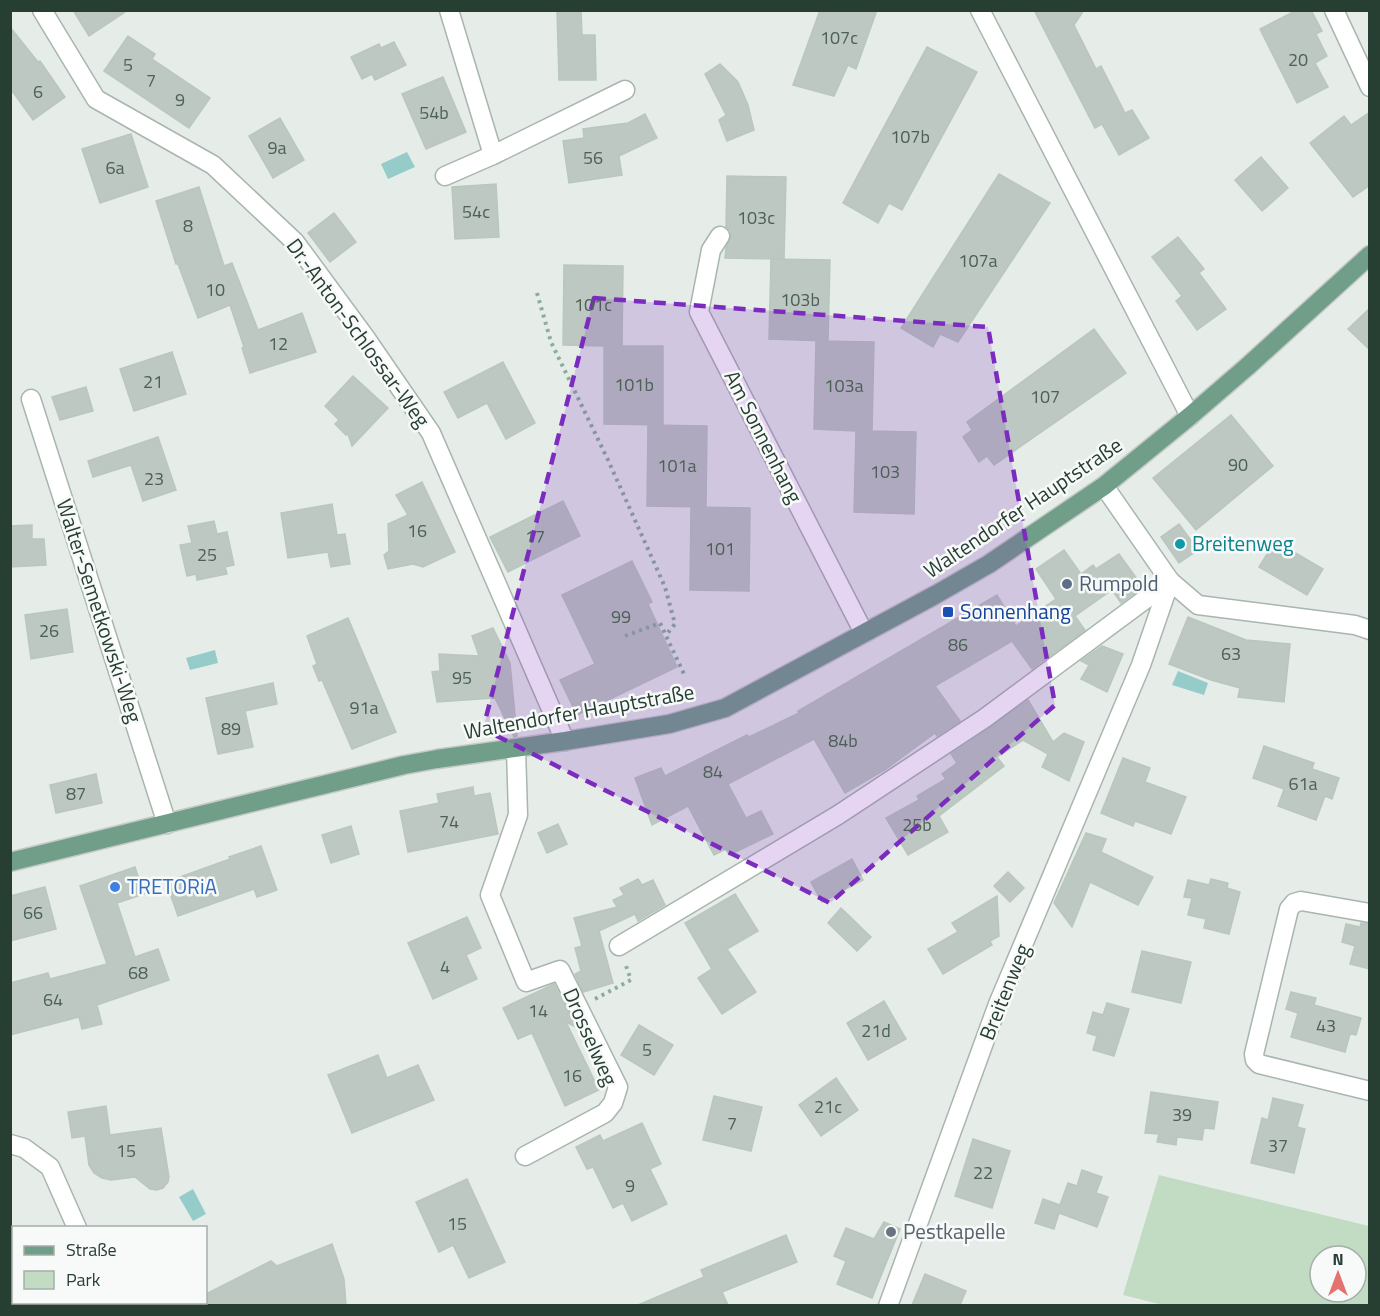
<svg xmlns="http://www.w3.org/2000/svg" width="1380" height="1316" font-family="'Titillium Web',sans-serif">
<rect width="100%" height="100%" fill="#e6ede9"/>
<path fill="#c2dcc3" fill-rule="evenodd" d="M1159,1175L1369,1226V1305L1167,1306L1123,1295ZM1320,1256H1356V1292H1320Z"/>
<g fill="#95ccc9">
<polygon points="407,152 415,167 388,179 381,164"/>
<polygon points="215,650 218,663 190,670 186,658"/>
<polygon points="1178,671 1208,683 1204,695 1172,685"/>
<polygon points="193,1189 206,1214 193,1221 179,1197"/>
</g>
<g fill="#bcc8c1" stroke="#b9c7be" stroke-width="1.5">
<polygon points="73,10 128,10 89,36"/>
<polygon points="581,10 582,35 595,35 596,80 559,80 557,11"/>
<polygon points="820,10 877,10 856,69 848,65 834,96 793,85"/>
<polygon points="1034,10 1084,10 1074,25 1096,69 1101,66 1125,113 1132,110 1149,138 1119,155 1102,124 1095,128"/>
<polygon points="1297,10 1311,10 1322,31 1316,34 1327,56 1315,63 1328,87 1297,103 1260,29"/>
<polygon points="10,27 38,62 40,61 65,97 33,120 10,88"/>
<polygon points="128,36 155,54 152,59 210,98 189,128 104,71"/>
<polygon points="394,42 406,65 375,80 372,74 362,79 351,57 379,44 381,48"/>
<polygon points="927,47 977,72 902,210 889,203 878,223 843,203"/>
<polygon points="720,64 738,82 748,105 754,130 727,141 719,120 726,115 705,74"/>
<polygon points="443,77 466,132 426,149 402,94"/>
<polygon points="1370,112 1370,185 1353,197 1310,143 1344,116 1351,125"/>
<polygon points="645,114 657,138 619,156 622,175 569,183 563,141 584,138 583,129 628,123"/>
<polygon points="280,118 304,160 273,178 249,136"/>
<polygon points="131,134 148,187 100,203 82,149"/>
<polygon points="1261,157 1288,188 1262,211 1235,180"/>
<polygon points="999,174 1050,203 958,342 940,334 933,347 901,328"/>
<polygon points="727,176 786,177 784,259 725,258 726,248 731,236 730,230 726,227"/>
<polygon points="496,184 499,237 455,239 452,187"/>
<polygon points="199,187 224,266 232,263 258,330 302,313 316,352 250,373 242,348 244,347 230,305 198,318 178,264 176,264 156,201"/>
<polygon points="334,213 356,242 330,262 308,233"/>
<polygon points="1178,237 1204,269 1199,273 1226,309 1197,330 1176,301 1182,296 1152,257"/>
<polygon points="771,259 830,260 828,341 769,339"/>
<polygon points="564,265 623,266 622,346 663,346 663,425 604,424 604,346 563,345"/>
<polygon points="1370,308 1370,350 1348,329"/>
<polygon points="1094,329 1126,373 994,465 987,456 979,462 963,437 972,430 967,422"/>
<polygon points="816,341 874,342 872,431 916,432 914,514 854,512 856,431 814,429"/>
<polygon points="172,352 186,394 134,411 120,369"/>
<polygon points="503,362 535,423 506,439 487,403 458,418 444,392"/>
<polygon points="353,376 388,408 352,446 348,434 346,435 335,424 339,420 325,406"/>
<polygon points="86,387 93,411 60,420 52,397"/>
<polygon points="1231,415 1273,466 1196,530 1153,478"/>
<polygon points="648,425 707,426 706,507 647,506"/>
<polygon points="158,437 176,490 143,501 131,465 93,477 88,461"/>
<polygon points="422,482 455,552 423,567 413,564 388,569 384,555 389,551 388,524 408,515 396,495"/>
<polygon points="563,501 580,536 508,572 490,537"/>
<polygon points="332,504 337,535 345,534 350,564 331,567 328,552 288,558 281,513"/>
<polygon points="691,507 750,508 749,591 690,590"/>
<polygon points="214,521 217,534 227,532 234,565 225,567 227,574 197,580 196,574 187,576 180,545 192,543 188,526"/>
<polygon points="1179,524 1198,550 1179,563 1161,537"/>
<polygon points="32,525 32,539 44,539 46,565 10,567 10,526"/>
<polygon points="1275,541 1323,569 1307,595 1259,567"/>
<polygon points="1064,550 1081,574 1093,565 1096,569 1119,554 1143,587 1121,603 1112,590 1075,616 1085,630 1032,669 1012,641 935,686 960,721 937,736 935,733 886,769 845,793 814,739 728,784 746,818 761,811 773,834 752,844 729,855 726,849 714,855 688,806 652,825 635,778 661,768 665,776 747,735 749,737 799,713 798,711 997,595 1016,626 1056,599 1036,569"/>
<polygon points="632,561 652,602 648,604 677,667 577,715 560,680 595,664 562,595"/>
<polygon points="67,609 73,652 31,659 25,615"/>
<polygon points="1188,617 1246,640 1290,644 1284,702 1238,697 1240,688 1211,680 1169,664"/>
<polygon points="348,618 396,732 352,749 322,680 319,681 313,666 317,664 307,636"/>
<polygon points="493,628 510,663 517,736 514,737 495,698 437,702 432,672 440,671 439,654 479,656 472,636"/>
<polygon points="1102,646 1123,654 1107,692 1081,679 1089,665 1081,661"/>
<polygon points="273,683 277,704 245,711 253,747 218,754 206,698"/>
<polygon points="1028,700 1053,742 1064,733 1084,742 1069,781 1042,767 1048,754 1023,740 997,757 1004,766 939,816 948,832 908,855 886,818 919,800 917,796 946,779 942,774 957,763 951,754 991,727"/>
<polygon points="1264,746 1314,763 1312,769 1339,778 1332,799 1325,796 1316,820 1278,806 1284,789 1253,778"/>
<polygon points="1123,758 1150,768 1145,782 1186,797 1171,834 1135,821 1133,826 1101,813"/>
<polygon points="96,774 102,803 56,813 50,785"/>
<polygon points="473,787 474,796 490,793 498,834 408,852 400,811 439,803 437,794"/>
<polygon points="558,824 567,844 547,853 538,833"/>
<polygon points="351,826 359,854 331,863 322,835"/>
<polygon points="1086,833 1106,839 1101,852 1153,877 1138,905 1090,882 1072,927 1054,903"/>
<polygon points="261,846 277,890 257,897 254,889 178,916 166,882 230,859 229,857"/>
<polygon points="852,859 863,880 822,902 811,882"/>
<polygon points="135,867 144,894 117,903 135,957 158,949 169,980 97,1005 102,1024 82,1029 79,1017 10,1035 10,983 48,973 50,979 107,964 80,886"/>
<polygon points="1008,872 1024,888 1010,902 994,886"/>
<polygon points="638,879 642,885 653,880 665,905 638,921 635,914 599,931 613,983 583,992 575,974 581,971 575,948 582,946 574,918 617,907 613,900 624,895 620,888"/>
<polygon points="1211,879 1228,883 1227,888 1240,892 1229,934 1204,928 1206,919 1188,915 1192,898 1184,897 1188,880 1209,885"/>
<polygon points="45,887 56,929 10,941 10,896"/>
<polygon points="735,894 758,931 727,949 756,992 722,1014 698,978 712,969 685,923"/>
<polygon points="997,896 999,936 990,941 992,945 943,974 928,949 958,932 952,923"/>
<polygon points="841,908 871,937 857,951 828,923"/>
<polygon points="467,917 481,948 466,955 477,979 433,999 408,943"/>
<polygon points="1361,923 1370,924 1370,969 1350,964 1355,946 1342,942 1346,924 1360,927"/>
<polygon points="1142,951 1191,962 1181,1003 1132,992"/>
<polygon points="554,984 576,1027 566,1022 599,1090 565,1106 532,1033 518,1039 503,1008"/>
<polygon points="1291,992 1316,998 1314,1005 1361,1018 1356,1035 1350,1034 1345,1052 1291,1037 1298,1013 1286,1009"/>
<polygon points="884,1001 906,1039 868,1060 847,1023"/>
<polygon points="1107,1003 1129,1009 1114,1056 1093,1050 1097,1036 1087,1033 1093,1012 1103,1015"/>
<polygon points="639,1025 673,1045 654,1075 621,1055"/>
<polygon points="378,1055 387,1078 418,1065 434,1100 352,1133 328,1075"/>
<polygon points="836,1078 858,1110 821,1136 799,1105"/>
<polygon points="1151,1092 1218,1102 1214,1129 1204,1128 1202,1140 1177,1137 1176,1145 1157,1142 1159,1134 1145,1133"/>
<polygon points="714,1096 762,1107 751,1151 703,1140"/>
<polygon points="1273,1098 1303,1105 1297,1127 1305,1129 1294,1173 1251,1163 1262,1118 1268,1120"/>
<polygon points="106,1106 110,1135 161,1128 169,1177 168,1182 163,1188 157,1190 150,1189 135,1177 111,1180 102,1178 94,1173 89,1165 85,1136 72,1138 68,1112"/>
<polygon points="642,1123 661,1164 650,1169 667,1204 632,1221 623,1203 613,1208 593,1167 587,1169 576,1147 600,1135 603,1141"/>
<polygon points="973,1139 1010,1151 992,1208 955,1196"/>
<polygon points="1082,1170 1102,1177 1096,1193 1108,1197 1097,1227 1059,1213 1054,1229 1035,1223 1043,1199 1060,1205 1068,1183 1077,1186"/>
<polygon points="467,1179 505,1262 469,1278 453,1245 439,1252 416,1202"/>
<polygon points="884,1222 900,1229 872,1298 837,1284 846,1261 834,1256 846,1228 874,1239"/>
<polygon points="786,1235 797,1262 722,1292 728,1305 638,1305 704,1277 701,1270"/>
<polygon points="332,1244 344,1279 346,1305 183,1305 189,1302 206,1302 206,1294 271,1261 277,1266"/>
<polygon points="925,1274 966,1291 960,1305 912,1305"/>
</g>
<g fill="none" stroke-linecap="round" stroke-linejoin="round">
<defs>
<g id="minor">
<polyline points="42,10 96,99 213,165 295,242 365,337 431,433 565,741"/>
<polyline points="449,10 493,155"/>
<polyline points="980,10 1190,416"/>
<polyline points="1334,10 1370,87"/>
<polyline points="445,176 493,155 625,90"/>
<polyline points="720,236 711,250 699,312 864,633"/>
<polyline points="31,399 167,824"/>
<polyline points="516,749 518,815 490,895 526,982 560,970 618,1087 613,1103 605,1113 525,1156"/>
<polyline points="1370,913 1301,901 1294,903 1289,909 1254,1054 1255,1060 1259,1064 1370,1091"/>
<polyline points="619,946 838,815 985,718 1170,581 1198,605 1355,625 1370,630"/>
<polyline points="10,1144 24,1148 50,1167 77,1228"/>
<polyline points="111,1302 112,1306"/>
<polyline points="888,1306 998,1004 1141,665 1170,581 1104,486"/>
</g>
<polyline id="major" points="10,862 404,765 437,759 565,741 669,724 725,708 935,595 989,564 1104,486 1190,416 1248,366 1370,255"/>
</defs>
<use href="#minor" stroke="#a9b5af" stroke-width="21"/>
<use href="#major" stroke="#c3c9c6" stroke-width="21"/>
<g stroke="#8aae9b" stroke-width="4" stroke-dasharray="3 4.5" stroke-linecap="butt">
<polyline points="537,293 551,342 608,460 665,587 675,624 666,635"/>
<polyline points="625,636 660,623 684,674"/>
<polyline points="595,999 631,980 625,963"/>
</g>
<use href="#minor" stroke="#fff" stroke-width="18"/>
<use href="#major" stroke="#709e88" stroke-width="18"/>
</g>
<path fill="#7b2cbf" fill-opacity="0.2" stroke="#7b2cbf" stroke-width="4.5" stroke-dasharray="12 8" stroke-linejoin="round" d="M594,298L988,327L1055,705L830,903L483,729Z"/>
<circle fill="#0f9aa8" stroke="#f7faf8" stroke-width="2" cx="1180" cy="544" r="6"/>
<circle fill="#5c6f8a" stroke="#f7faf8" stroke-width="2" cx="1067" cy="584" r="6"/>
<rect fill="#1a4fb4" stroke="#f7faf8" stroke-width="2" x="942" y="606" width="12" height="12" rx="3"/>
<circle fill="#3f7fe0" stroke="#f7faf8" stroke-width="2" cx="115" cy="887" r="6"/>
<circle fill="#6b7280" stroke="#f7faf8" stroke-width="2" cx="891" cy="1232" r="6"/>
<g text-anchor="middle" stroke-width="5" stroke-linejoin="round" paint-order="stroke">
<g font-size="18" fill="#4c6056">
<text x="839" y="44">107c</text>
<text x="1298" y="66">20</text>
<text x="128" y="71">5</text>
<text x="151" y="87">7</text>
<text x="38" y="98">6</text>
<text x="180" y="106">9</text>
<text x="434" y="119">54b</text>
<text x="910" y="143">107b</text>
<text x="277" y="154">9a</text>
<text x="593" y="164">56</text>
<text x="115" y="174">6a</text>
<text x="476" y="218">54c</text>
<text x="756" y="224">103c</text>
<text x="188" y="232">8</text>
<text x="978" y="267">107a</text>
<text x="215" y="296">10</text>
<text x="800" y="306">103b</text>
<text x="593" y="311">101c</text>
<text x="278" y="350">12</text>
<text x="153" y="388">21</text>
<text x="634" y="391">101b</text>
<text x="844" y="392">103a</text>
<text x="1045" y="403">107</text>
<text x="1238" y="471">90</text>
<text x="677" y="472">101a</text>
<text x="885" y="478">103</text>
<text x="154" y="485">23</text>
<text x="417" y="537">16</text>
<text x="535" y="543">17</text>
<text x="720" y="555">101</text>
<text x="207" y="561">25</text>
<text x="621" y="623">99</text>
<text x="49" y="637">26</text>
<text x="958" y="651">86</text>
<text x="1231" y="660">63</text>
<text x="462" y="684">95</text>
<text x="364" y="714">91a</text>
<text x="231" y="735">89</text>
<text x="843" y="747">84b</text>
<text x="713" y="778">84</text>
<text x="1303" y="790">61a</text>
<text x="76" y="800">87</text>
<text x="449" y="828">74</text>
<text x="917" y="831">25b</text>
<text x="33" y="919">66</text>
<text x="445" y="973">4</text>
<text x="138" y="979">68</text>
<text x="53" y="1006">64</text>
<text x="538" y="1017">14</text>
<text x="1326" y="1032">43</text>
<text x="876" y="1037">21d</text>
<text x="647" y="1056">5</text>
<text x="572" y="1082">16</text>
<text x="828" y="1113">21c</text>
<text x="1182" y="1121">39</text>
<text x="732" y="1130">7</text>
<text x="1278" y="1152">37</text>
<text x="126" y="1157">15</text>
<text x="983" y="1179">22</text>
<text x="630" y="1192">9</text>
<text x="457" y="1230">15</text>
</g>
<g font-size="21" fill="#273e33" stroke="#f7faf8">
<text transform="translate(358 333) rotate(54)" y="7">Dr.-Anton-Schlossar-Weg</text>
<text transform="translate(763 437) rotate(63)" y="7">Am Sonnenhang</text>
<text transform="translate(1023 508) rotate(-34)" y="7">Waltendorfer Hauptstraße</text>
<text transform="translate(99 611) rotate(72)" y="7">Walter-Semetkowski-Weg</text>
<text transform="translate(579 712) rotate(-10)" y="7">Waltendorfer Hauptstraße</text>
<text transform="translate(1005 992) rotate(-68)" y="7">Breitenweg</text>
<text transform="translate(590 1037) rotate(66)" y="7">Drosselweg</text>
</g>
<g font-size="21" fill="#0d838f" stroke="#f7faf8" text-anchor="start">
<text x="1192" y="551">Breitenweg</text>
</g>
<g font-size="21" fill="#4e5e75" stroke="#f7faf8" text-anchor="start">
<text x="1079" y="591">Rumpold</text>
</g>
<g font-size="21" fill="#164399" stroke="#f7faf8" text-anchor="start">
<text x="960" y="619">Sonnenhang</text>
</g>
<g font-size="21" fill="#366cbe" stroke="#f7faf8" text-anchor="start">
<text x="127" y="894">TRETORiA</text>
</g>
<g font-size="21" fill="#5b616d" stroke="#f7faf8" text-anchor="start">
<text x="903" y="1239">Pestkapelle</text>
</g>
</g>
<rect width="1380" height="1316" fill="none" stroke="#273e33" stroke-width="24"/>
<rect x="12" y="1226" width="195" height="78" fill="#f7faf8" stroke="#a4afa9" stroke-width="1.5"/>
<rect x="24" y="1246" width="30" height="9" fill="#709e88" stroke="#a4afa9" stroke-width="1.5"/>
<text x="66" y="1256" font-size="18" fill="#273e33">Straße</text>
<rect x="24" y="1271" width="30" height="18" fill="#c2dcc3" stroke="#a4afa9" stroke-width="1.5"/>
<text x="66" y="1286" font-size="18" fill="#273e33">Park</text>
<g transform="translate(1338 1274)"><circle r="28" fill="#f7faf8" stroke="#a4afa9" stroke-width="1.5"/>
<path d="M0-4.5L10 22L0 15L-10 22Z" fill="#e4726e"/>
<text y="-9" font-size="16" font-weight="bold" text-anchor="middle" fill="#273e33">N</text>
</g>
</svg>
